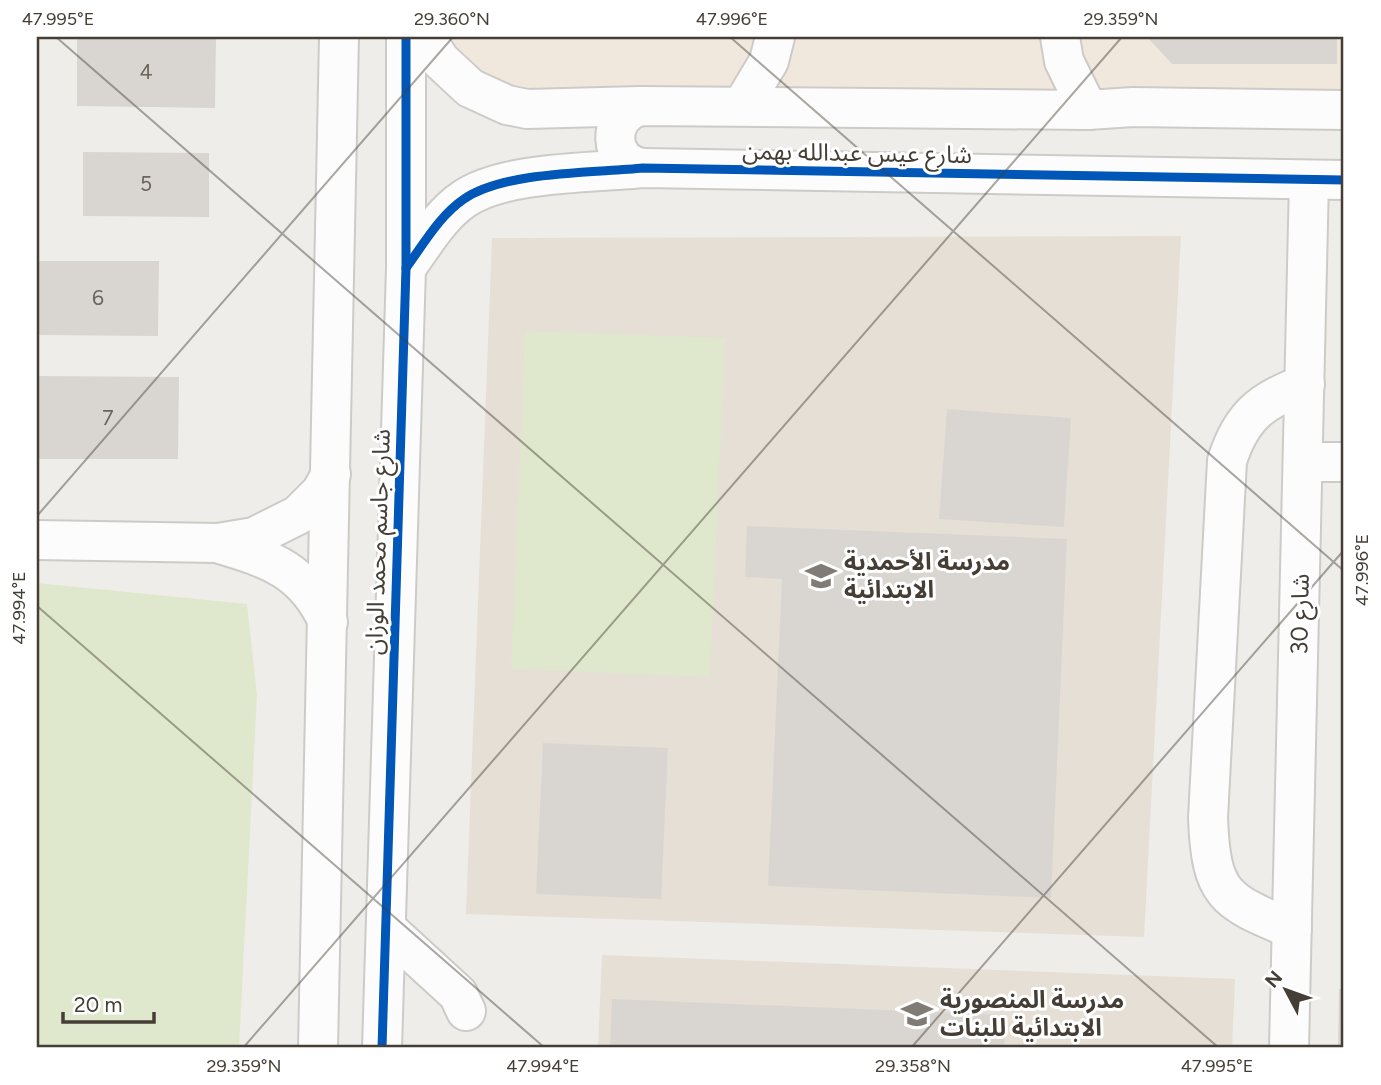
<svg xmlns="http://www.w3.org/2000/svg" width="1381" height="1085" font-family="Figtree,'Noto Sans Arabic',sans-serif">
<rect width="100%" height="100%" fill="#efedea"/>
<polygon fill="#f1e8dd" points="440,37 1344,37 1344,94 525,90 489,87"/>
<g fill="#e5dfd6">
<polygon points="1181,236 1144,937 466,914 492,238"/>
<polygon points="602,955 1235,979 1232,1048 598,1048"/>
</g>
<g fill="#dfe8cc">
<polygon points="525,331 725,338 710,677 511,669"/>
<polygon points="37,583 247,604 257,695 239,1048 37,1048"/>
</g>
<g fill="#d9d6d2">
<polygon points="77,37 216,38 215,108 77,106"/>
<polygon points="1147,37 1337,37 1337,64 1172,64"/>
<polygon points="83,152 209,153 209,217 83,216"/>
<polygon points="38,261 159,261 158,336 37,335"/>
<polygon points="37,376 179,377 178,459 37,459"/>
<polygon points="947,409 1071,418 1064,527 939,519"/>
<polygon points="747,526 1067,539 1051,898 768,886 782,579 745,577"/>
<polygon points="543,743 668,748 661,899 536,894"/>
<polygon points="1339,989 1344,989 1344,1048 1338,1048"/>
<polygon points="612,999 1006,1015 1004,1048 610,1048"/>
</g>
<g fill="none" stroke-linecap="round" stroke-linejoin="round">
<defs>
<g id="minor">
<polyline points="425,37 440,60 470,88 507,105 527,109 640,106 1088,110 1133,107 1344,110"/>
<polyline points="1060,37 1064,61 1088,110"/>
<path d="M640,106C606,116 607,163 643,168"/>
<polyline points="742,106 769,61 775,37"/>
<path d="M406,268C423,245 440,215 464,199C505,171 593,173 643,168L1344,180"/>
<polyline points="1304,462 1344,462"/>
<polyline points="37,540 218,543 254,537 298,515 321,492 331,474"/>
<path d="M220,544C271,559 305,571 328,622"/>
<polyline points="386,928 458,994 466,1011"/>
<path d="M1292,929C1224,901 1211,895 1208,818L1227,461C1242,414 1262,401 1305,384"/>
<polyline points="318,1048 339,37"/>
<polyline points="382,1048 406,268 406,37"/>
<polyline points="1289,1048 1309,180"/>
</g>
</defs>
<use href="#minor" stroke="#cdcbc7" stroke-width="42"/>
<use href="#minor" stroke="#fdfcfc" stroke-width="38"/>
<defs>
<g id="cycleway">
<path d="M406,268C423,245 440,215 464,199C505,171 593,173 643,168L1344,180"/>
<polyline points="382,1048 406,268 406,37"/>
</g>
</defs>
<use href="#cycleway" stroke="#fff" stroke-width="13"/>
<use href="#cycleway" stroke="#0057b8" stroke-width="9"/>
</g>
<path fill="none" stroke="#453e36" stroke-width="2" stroke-opacity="0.45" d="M56,37L1219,1048M730,37L1344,571M37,516L453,37M37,606L545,1048M243,1048L1122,37M911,1048L1344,550"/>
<defs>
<symbol id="school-bare" viewBox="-9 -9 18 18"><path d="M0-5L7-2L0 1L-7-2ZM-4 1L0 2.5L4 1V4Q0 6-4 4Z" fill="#807b75" stroke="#fff" stroke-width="2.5" paint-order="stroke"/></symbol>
</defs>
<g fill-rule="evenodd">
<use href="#school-bare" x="799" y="554" width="44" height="44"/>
<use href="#school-bare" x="895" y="992" width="44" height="44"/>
</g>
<g text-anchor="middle" stroke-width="6" stroke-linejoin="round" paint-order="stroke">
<g font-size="21" fill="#6b655e">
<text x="146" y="79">4</text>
<text x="146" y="191">5</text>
<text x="98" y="305">6</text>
<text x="108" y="425">7</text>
</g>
<g font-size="24" fill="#453e36" stroke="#fff">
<text transform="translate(857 153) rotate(1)" y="8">شارع عيس عبدالله بهمن</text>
<text transform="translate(378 542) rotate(-88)" y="8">شارع جاسم محمد الوزان</text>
<text transform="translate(1300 614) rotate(-89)" y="8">شارع 30</text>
</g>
<g font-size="24" font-weight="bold" fill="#453e36" stroke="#fff" text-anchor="start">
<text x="844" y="570">مدرسة الأحمدية<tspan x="844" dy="28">الابتدائية</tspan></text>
<text x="940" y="1008">مدرسة المنصورية<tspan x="940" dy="28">الابتدائية للبنات</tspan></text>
</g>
</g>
<rect width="1381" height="1085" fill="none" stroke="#ffffff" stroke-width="77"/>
<g transform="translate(1286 990) rotate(311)" stroke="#ffffff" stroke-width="5" paint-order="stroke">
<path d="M0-5L12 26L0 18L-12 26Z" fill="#453e36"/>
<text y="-10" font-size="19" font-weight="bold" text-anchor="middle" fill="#453e36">N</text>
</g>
<path d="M63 1012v10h91v-10" fill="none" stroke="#453e36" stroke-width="3.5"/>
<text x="74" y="1012" font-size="21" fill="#453e36" stroke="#ffffff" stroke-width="5" paint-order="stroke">20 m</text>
<rect x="38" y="38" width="1304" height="1008" fill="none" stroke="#453e36" stroke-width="2.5"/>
<g font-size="18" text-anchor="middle" fill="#453e36">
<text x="58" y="25">47.995°E</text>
<text x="452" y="25">29.360°N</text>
<text x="732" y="25">47.996°E</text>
<text x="1121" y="25">29.359°N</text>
<text transform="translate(1362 570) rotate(-90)" y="6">47.996°E</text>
<text transform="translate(19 608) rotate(-90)" y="6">47.994°E</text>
<text x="244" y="1072">29.359°N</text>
<text x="543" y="1072">47.994°E</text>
<text x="913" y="1072">29.358°N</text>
<text x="1217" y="1072">47.995°E</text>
</g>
</svg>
